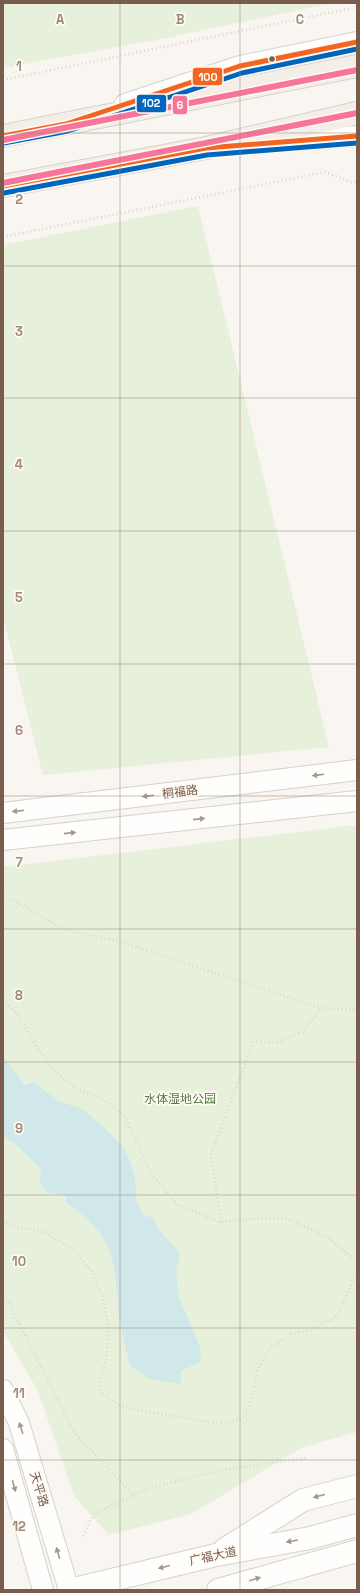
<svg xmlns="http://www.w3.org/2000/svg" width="360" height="1593" font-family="'Space Grotesk','Noto Sans SC',sans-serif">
<rect width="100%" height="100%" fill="#f9f5f0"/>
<g fill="#e7f0db">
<polygon points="3,3 332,3 161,39 3,68"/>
<polygon points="198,206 329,747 43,775 3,617 3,245"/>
<polygon points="357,825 357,1432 303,1447 191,1514 109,1535 74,1496 38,1391 3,1331 3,867"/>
</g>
<path fill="#d0e8ea" d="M3,1057L25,1085L34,1082L56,1100L82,1109L103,1126L124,1148L130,1161L135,1178L137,1204L144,1216L152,1217C158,1231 171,1242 180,1254L176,1272L179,1297L201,1350L200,1362L181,1371V1384L150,1379L130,1366C127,1352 123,1338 120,1324C116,1298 118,1268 106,1243C97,1226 81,1213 66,1202V1196L47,1192L40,1182L41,1169L15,1144L3,1136Z"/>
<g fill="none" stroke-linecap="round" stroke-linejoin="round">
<defs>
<g id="tertiary">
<polyline points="125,104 240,66 357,42"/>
<polyline points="254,144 357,136"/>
<polyline points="3,813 357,770"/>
<polyline points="3,840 357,801"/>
<polyline points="3,1390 19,1423 69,1590"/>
<polyline points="3,1449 43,1590"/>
</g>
<g id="secondary">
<polyline points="225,1549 303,1500 357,1486"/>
<polyline points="70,1590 216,1555 310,1538 357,1525"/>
<polyline points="218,1590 357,1551"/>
</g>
<g id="primary">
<polyline points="3,136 357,66"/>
<polyline points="3,186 206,148 357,113"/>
</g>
</defs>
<use href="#tertiary" stroke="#d7d1cb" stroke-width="22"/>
<use href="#secondary" stroke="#d9d2cb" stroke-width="24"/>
<use href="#primary" stroke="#dad1cc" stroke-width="24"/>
<g stroke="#dcd5d0" stroke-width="2.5" stroke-dasharray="1 3" stroke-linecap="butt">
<polyline points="3,80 357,7"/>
<polyline points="3,237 325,172 351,182 357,181"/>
<polyline points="3,894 65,930 121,942 321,1008 357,1010"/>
<polyline points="3,1000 18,1015 37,1047 55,1072 76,1088 103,1099 125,1117 152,1175 178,1205 221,1222 259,1218 285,1218 327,1237 357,1261"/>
<polyline points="3,1221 13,1226 44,1232 69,1247 91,1270 103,1297 109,1330 106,1361 99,1381 101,1392 118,1405 138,1410 208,1422 227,1423 239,1420 248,1411 254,1390 257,1372 267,1351 291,1334 312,1330 338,1315 357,1270"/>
<polyline points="221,1222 211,1154 254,1041 275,1043 303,1032 321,1008"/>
<polyline points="3,1292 74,1432 133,1495"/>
<polyline points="83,1536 93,1515 146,1489 222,1470 307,1458"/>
</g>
<use href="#tertiary" stroke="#fefefd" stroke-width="20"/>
<use href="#secondary" stroke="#fefefd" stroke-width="22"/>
<use href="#primary" stroke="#f3eee8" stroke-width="22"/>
<defs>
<g id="bus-1">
<polyline points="3,136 66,124 240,66 357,42"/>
<polyline points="3,186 206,148 357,136"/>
</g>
<g id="bus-2">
<polyline points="4,143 68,131 242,73 357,49"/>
<polyline points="4,193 207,155 357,143"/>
</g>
</defs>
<use href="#bus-1" stroke="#fffaf3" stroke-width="8"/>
<use href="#bus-2" stroke="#fffaf3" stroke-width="8"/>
<use href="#bus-1" stroke="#f26522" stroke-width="5"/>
<use href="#bus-2" stroke="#0065bd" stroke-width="5"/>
<defs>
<g id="metro-1">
<polyline points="3,140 357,70"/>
<polyline points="3,183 357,113"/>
</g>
</defs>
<use href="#metro-1" stroke="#fffaf3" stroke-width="9"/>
<use href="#metro-1" stroke="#f67599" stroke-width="6"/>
</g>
<defs><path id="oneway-solid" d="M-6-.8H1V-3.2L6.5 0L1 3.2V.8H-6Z"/></defs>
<g fill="#a8958b">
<use href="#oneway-solid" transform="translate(318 775) rotate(173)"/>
<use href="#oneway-solid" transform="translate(148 796) rotate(173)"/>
<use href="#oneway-solid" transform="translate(18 811) rotate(173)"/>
<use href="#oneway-solid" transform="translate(199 819) rotate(-6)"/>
<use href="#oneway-solid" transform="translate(70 833) rotate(-6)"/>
<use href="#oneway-solid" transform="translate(21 1428) rotate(-108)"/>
<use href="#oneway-solid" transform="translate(14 1486) rotate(74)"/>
<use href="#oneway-solid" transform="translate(319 1496) rotate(165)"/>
<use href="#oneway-solid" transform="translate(292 1541) rotate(170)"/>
<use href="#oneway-solid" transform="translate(58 1553) rotate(-106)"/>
<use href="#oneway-solid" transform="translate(164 1567) rotate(166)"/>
<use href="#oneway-solid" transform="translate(255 1579) rotate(-16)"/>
</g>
<path fill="none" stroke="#9f8a7d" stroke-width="1" stroke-opacity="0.55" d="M120,3V1590M240,3V1590M3,133H357M3,266H357M3,398H357M3,531H357M3,664H357M3,796H357M3,929H357M3,1062H357M3,1195H357M3,1328H357M3,1460H357"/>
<circle fill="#7a5c4d" stroke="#fffaf3" stroke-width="1.5" cx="272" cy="59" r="3.5"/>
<g text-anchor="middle" stroke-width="3.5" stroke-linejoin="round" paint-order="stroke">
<g font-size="12" fill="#7a5c4d" stroke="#fffaf3">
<text transform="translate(180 792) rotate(-7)" y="4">桐福路</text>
<text transform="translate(39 1489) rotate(73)" y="4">天平路</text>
<text transform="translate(213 1556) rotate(-12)" y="4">广福大道</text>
</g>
<g font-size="12" fill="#537a41" stroke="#fffaf3">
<text x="180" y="1103">水体湿地公园</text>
</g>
</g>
<g font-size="13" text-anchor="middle" font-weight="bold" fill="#9f8a7d" stroke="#fffaf3" stroke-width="3.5" stroke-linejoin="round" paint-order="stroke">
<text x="60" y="24">A</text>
<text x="180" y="24">B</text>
<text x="300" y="24">C</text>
<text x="19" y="71">1</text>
<text x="19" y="204">2</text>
<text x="19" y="336">3</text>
<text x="19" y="469">4</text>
<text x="19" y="602">5</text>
<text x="19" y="735">6</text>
<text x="19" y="867">7</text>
<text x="19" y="1000">8</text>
<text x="19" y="1133">9</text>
<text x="19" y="1266">10</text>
<text x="19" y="1398">11</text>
<text x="19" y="1531">12</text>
</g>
<g stroke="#fffaf3" stroke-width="1.5">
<rect x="192" y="67" width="31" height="19" rx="4" fill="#f26522"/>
<rect x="136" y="94" width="31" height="19" rx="4" fill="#0065bd"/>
<rect x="172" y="95" width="16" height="20" rx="4" fill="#f67599"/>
</g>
<g font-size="11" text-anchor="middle" font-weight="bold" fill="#fff">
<text x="208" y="81">100</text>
<text x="151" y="107">102</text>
<text x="180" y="109">6</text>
</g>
<rect width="360" height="1593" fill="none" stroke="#7a5c4d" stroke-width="8"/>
</svg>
